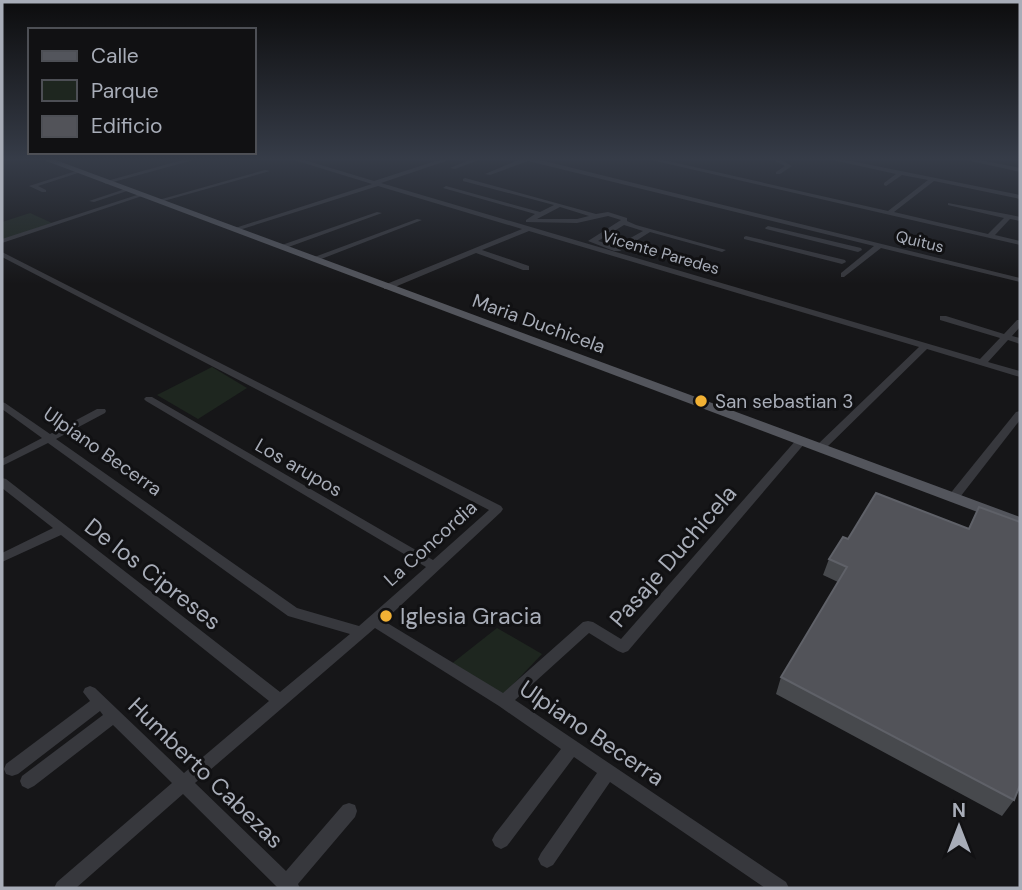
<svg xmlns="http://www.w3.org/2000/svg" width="1022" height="890" font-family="'DM Sans',sans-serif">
<rect width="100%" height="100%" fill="#161618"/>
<g fill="#1e261f">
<polygon points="30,213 52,223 2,240 2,222"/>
<polygon points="212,367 247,388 198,419 157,395"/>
<polygon points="497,628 542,654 501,697 450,665"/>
</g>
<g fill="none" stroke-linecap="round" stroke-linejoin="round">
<g fill="#37383d" fill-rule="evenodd">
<polygon points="186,159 197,159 106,184 103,182"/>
<polygon points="291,159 301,159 374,181 442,159 452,159 381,183 980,359 1000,338 940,320 940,316 946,316 1004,334 1017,320 1020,320 1020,327 1012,336 1020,338 1020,344 1008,340 988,362 1020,371 1020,377 927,349 824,450 816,450 815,448 816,446 919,347 529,231 482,250 529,266 529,270 523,270 476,253 390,289 384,289 384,285 522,229 378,186 236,231 232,231 232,229 372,184"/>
<polygon points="472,159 481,159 455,169 450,168"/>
<polygon points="521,159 536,159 1020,278 1020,282 881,248 844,277 841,277 841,273 874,246 528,161 490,175 485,174"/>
<polygon points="647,159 659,159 888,211 928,180 902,175 886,186 884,185 884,183 896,174 828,159 841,159 1020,195 1020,199 934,181 894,212 988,234 1004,218 948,205 948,203 1011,215 1020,217 1020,221 1010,219 995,235 1020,241 1020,245"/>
<polygon points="771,159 779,159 792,166 780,174 776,174 776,172 785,166"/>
<polygon points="962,159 975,159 1020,168 1020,172"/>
<polygon points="265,170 270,171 160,202 155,201"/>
<polygon points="76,171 81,172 38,186 46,190 46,192 42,192 29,186"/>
<path d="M465,178L596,214L608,212L627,218V221L636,225L726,250L722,252L650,232L620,251H614L588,241L621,220L608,216L577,223L526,222V220L535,214L443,188L446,186L540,212L554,205L463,181V179ZM560,207L589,216L577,219H537ZM624,225L643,231L616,246L598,241Z"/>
<polygon points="125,189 130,190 94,202 89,201"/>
<polygon points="140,194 145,195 2,243 2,239"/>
<polygon points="377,212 382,213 283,249 276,247"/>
<polygon points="417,219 422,220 316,261 309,259"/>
<polygon points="768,226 861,248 862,250 858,252 766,229 765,228"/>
<polygon points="746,236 845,260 846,262 842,264 744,239 744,237"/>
<polygon points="2,252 501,506 503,509 501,512 384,621 503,693 583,622 588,621 593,622 621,639 797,439 805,439 806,441 805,443 628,651 623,653 618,651 589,633 515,700 786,882 789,888 765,888 610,782 553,865 547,868 541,865 538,859 541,853 597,773 574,757 507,846 501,849 495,846 492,840 495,834 561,749 499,706 375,628 195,783 286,871 343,805 349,803 355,805 357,811 355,817 298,884 300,888 278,888 183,794 76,888 54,888 57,882 172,783 113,725 34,786 28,789 22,786 20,781 22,776 103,715 100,711 18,774 12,776 6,774 4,769 6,764 90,701 83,692 85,688 90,686 95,688 184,773 269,701 61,535 2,562 2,553 53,528 2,488 2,478 6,479 280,692 350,634 288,616 48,443 2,466 2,459 42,438 2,409 2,402 5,403 50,434 97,409 105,409 106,411 105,413 56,439 297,608 359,626 426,567 146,401 144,399 146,397 152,397 433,560 489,510 2,257"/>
<polygon points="1020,411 1020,420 957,501 949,501 947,498 949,495 1016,412"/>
</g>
<polygon fill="#53555c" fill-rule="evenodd" points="41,159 53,159 1020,517 1020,528"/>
</g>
<polygon fill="#47494d" points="979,507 1014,800 1002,816 776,694 781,677 838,582 823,575 829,559 848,539 968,529"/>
<polygon fill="#525359" stroke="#5f6168" stroke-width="2" points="876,493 969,529 979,507 1020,522 1020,785 1014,800 781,677 847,567 829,559 843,537 848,539"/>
<linearGradient id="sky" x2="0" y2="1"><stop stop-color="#0c0c0d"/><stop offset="0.56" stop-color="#363c48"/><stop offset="1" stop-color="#363c48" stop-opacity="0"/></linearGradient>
<rect width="1022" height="284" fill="url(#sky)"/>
<g fill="#f2b134" stroke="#111113" stroke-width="2.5">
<circle cx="701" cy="401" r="7"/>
<circle cx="386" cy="616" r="7"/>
</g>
<g text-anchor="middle" stroke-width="6" stroke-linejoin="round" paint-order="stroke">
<g font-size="16" fill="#a8adb8" stroke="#111113">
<text transform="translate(920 241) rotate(14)" y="6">Quitus</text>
<text transform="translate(661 252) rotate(16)" y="6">Vicente Paredes</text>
</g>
<g font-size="19" fill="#a8adb8" stroke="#111113">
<text transform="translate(539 323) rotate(20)" y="7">Maria Duchicela</text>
<text transform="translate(103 451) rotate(35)" y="7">Ulpiano Becerra</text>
<text transform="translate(299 467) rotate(30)" y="7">Los arupos</text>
<text transform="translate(430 543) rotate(-42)" y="7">La Concordia</text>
</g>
<g font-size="19" fill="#a8adb8" stroke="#111113" text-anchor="start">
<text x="715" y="408">San sebastian 3</text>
</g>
<g font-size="23" fill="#a8adb8" stroke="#111113">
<text transform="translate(673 556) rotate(-49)" y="8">Pasaje Duchicela</text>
<text transform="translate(153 574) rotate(38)" y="8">De los Cipreses</text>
<text transform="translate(592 733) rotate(34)" y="8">Ulpiano Becerra</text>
<text transform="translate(206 773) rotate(44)" y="8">Humberto Cabezas</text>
</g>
<g font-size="23" fill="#a8adb8" stroke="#111113" text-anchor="start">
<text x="400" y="624">Iglesia Gracia</text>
</g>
</g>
<rect width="1022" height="890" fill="none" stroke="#a8adb8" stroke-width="7"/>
<rect x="28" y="28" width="228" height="126" fill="#111113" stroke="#4d4f55" stroke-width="2"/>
<rect x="42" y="51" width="35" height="10" fill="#53555c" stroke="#4d4f55" stroke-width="2"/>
<text x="91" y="63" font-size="21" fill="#a8adb8">Calle</text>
<rect x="42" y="80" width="35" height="21" fill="#1e261f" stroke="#4d4f55" stroke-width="2"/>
<text x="91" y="98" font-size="21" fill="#a8adb8">Parque</text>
<rect x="42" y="116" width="35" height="21" fill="#525359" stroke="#4d4f55" stroke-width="2"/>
<text x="91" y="133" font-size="21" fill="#a8adb8">Edificio</text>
<g transform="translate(959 827)" stroke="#111113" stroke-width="5" paint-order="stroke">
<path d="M0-5L12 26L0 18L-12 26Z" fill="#a8adb8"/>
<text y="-10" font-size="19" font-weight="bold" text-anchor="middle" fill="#a8adb8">N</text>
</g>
</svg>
